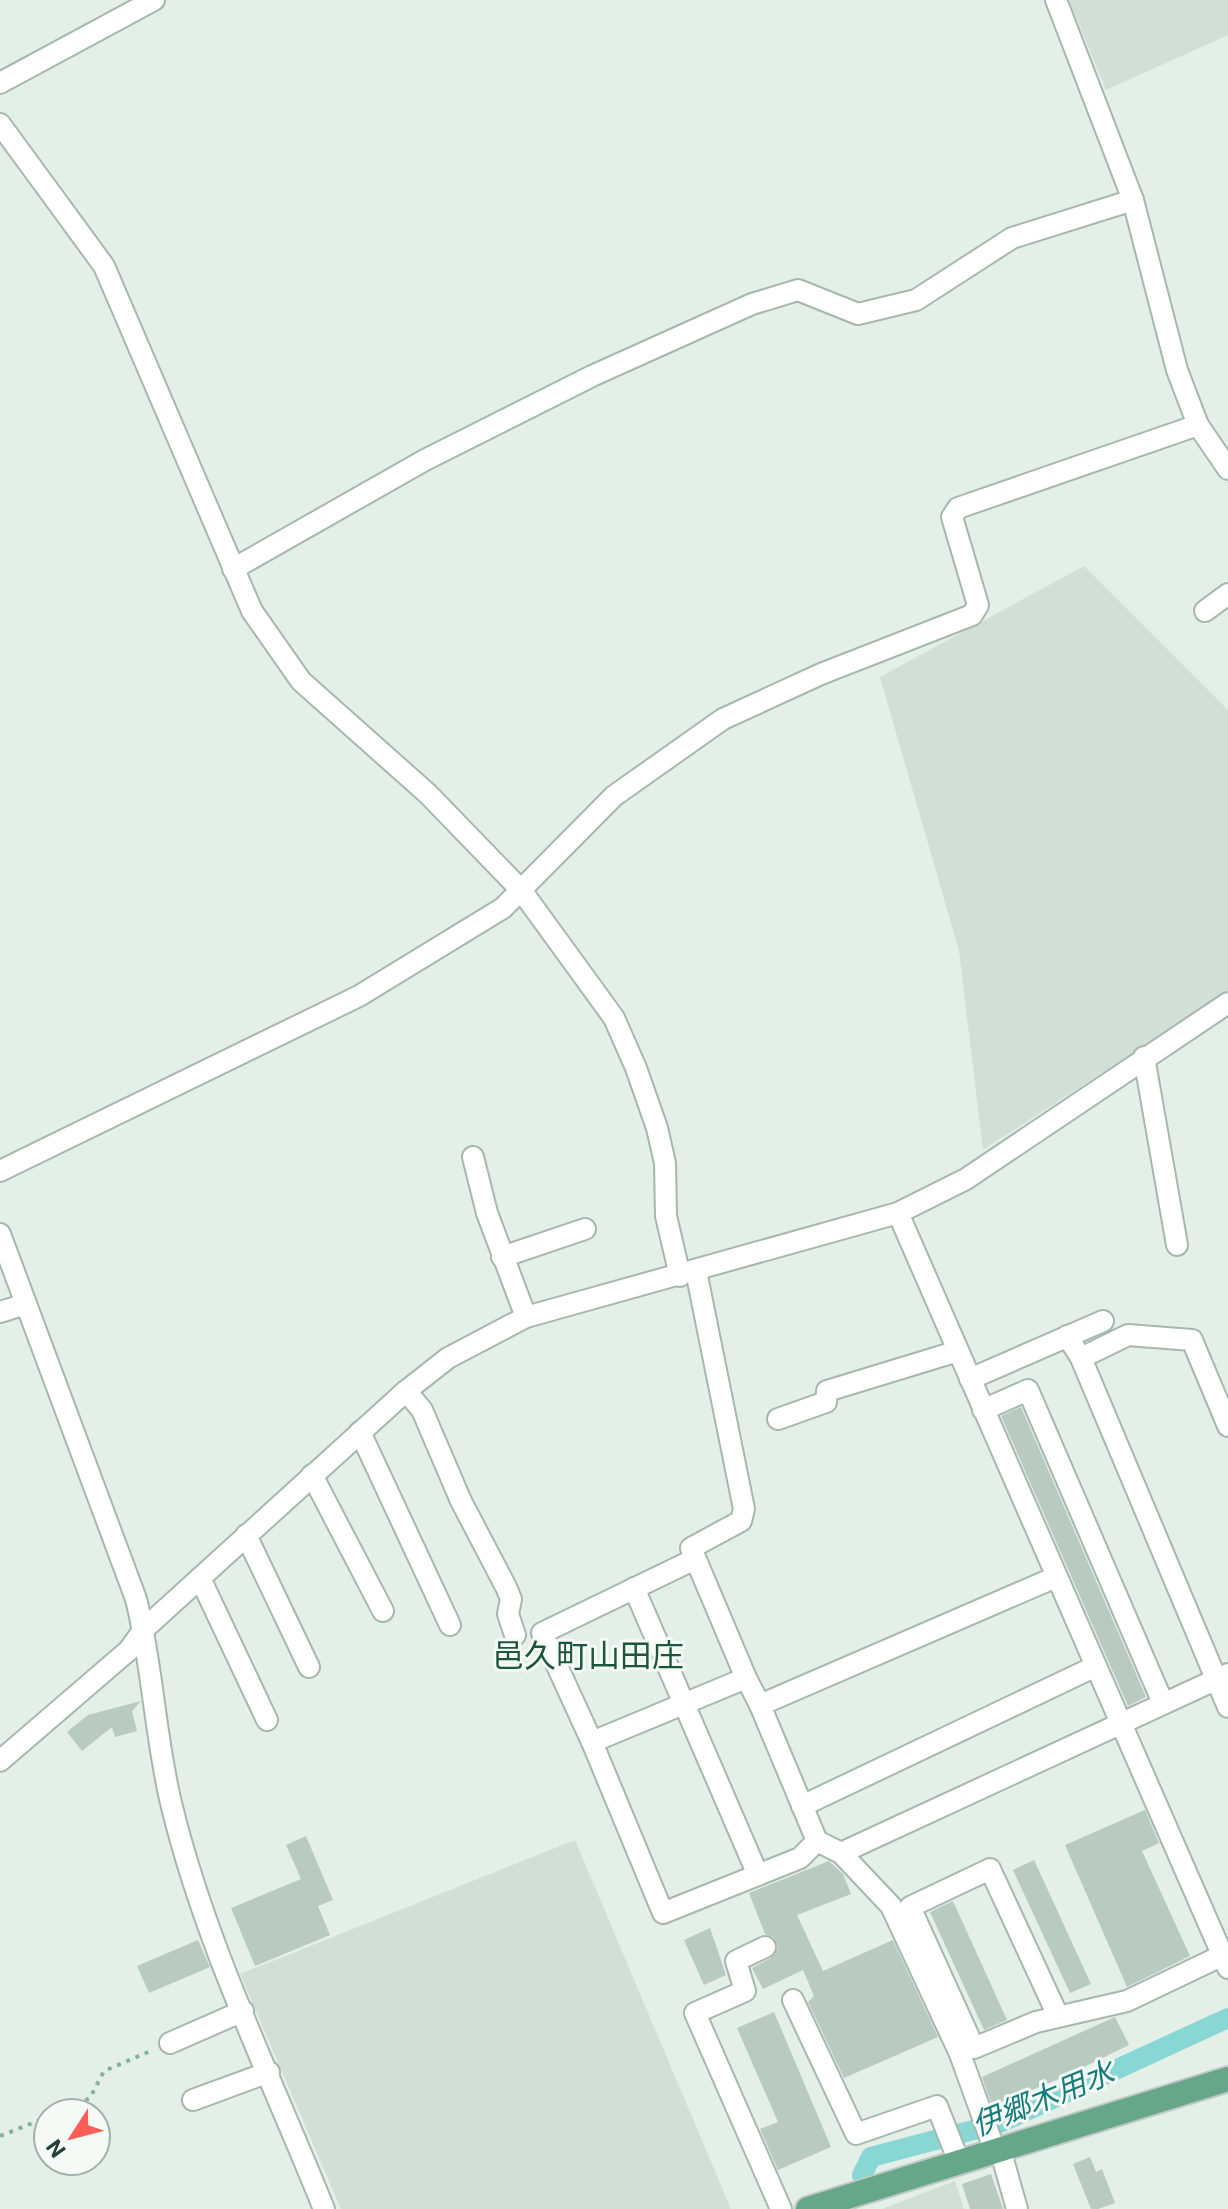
<svg xmlns="http://www.w3.org/2000/svg" width="1228" height="2209" font-family="Roboto,'Noto Sans JP',sans-serif">
<rect width="100%" height="100%" fill="#e4efe8"/>
<g fill="#d2dfd6">
<polygon points="1069,0 1228,0 1228,35 1106,90"/>
<polygon points="1084,566 1228,710 1228,991 983,1150 959,951 880,677"/>
<polygon points="575,1840 731,2209 341,2209 240,1974"/>
<polygon points="955,2181 964,2209 882,2209"/>
</g>
<g fill="none" stroke-linecap="round" stroke-linejoin="round">
<polyline stroke="#89d7d4" stroke-width="20" points="862,2175 871,2157 1000,2123 1228,2018"/>
</g>
<g fill="#b9cac0">
<polygon points="1021,1407 1146,1697 1128,1706 1001,1416"/>
<polygon points="141,1701 132,1711 137,1731 115,1737 112,1727 82,1751 67,1732 88,1715"/>
<polygon points="1145,1810 1159,1843 1142,1851 1190,1956 1127,1987 1065,1845"/>
<polygon points="306,1836 333,1900 318,1906 330,1935 255,1966 231,1908 301,1879 286,1845"/>
<polygon points="1034,1860 1091,1984 1070,1993 1013,1870"/>
<polygon points="829,1861 843,1874 851,1894 797,1915 823,1971 893,1940 938,2037 844,2078 808,2002 814,1996 803,1970 763,1989 752,1968 771,1958 778,1947 773,1937 765,1934 749,1893"/>
<polygon points="953,1901 1007,2020 984,2030 930,1912"/>
<polygon points="710,1928 726,1975 704,1985 684,1940"/>
<polygon points="198,1940 210,1967 149,1993 137,1966"/>
<polygon points="774,2012 831,2147 778,2170 760,2129 778,2122 737,2028"/>
<polygon points="1115,2017 1129,2045 1059,2079 992,2106 982,2077"/>
<polygon points="1090,2157 1096,2172 1102,2169 1115,2203 1098,2209 1091,2209 1073,2164"/>
<polygon points="991,2174 1003,2209 970,2209 962,2184"/>
</g>
<g fill="none" stroke-linecap="round" stroke-linejoin="round">
<defs>
<g id="minor">
<polyline points="1056,0 1133,200 1177,370 1198,425 1228,469"/>
<polyline points="0,83 154,0"/>
<polyline points="0,124 104,266 252,611 301,681 428,794 521,890 614,1018 636,1068 657,1128 665,1163 666,1216 680,1276"/>
<polyline points="233,569 425,460 592,376 752,304 798,290 858,314 916,300 1012,238 1133,200"/>
<polyline points="1205,611 1228,594"/>
<polyline points="1144,1057 1177,1245"/>
<polyline points="473,1157 487,1213 526,1317"/>
<polyline points="0,1171 359,996 503,908 614,796 723,719 821,674 972,615 978,605 952,517 958,508 1198,425"/>
<polyline points="898,1213 1228,1968"/>
<path d="M0,1234L136,1599C153,1667 155,1739 172,1807C206,1946 271,2077 324,2209"/>
<polyline points="502,1257 585,1229"/>
<polyline points="696,1271 744,1509 741,1521 691,1548 746,1678"/>
<polyline points="0,1312 26,1304"/>
<polyline points="1067,1336 1081,1358 1228,1707"/>
<polyline points="1081,1358 1128,1335 1192,1340 1228,1426"/>
<polyline points="970,1379 1103,1321"/>
<polyline points="406,1391 422,1410 461,1501 506,1587 511,1599 508,1614 515,1635"/>
<polyline points="983,1410 1028,1390 1163,1703"/>
<polyline points="778,1419 826,1402 827,1391 958,1351"/>
<polyline points="360,1432 450,1625"/>
<polyline points="312,1475 383,1611"/>
<polyline points="246,1535 309,1667"/>
<polyline points="200,1578 267,1720"/>
<polyline points="634,1588 758,1875"/>
<polyline points="760,1705 746,1678 592,1742 663,1913 800,1858 817,1841"/>
<polyline points="592,1742 542,1633 695,1559"/>
<polyline points="0,1761 129,1650 144,1629 406,1391 448,1358 526,1317 898,1213 966,1179 1228,1003"/>
<polyline points="802,1806 1094,1667"/>
<polyline points="841,1853 1228,1674"/>
<polyline points="765,1947 736,1961 745,1991 695,2013 781,2209"/>
<polyline points="793,2000 856,2134 937,2106 959,2162"/>
<polyline points="1058,2016 990,1869 910,1907 974,2048 1036,2022 1127,2001 1221,1956 1228,1957"/>
<polyline points="170,2043 243,2011"/>
<polyline points="193,2100 269,2072"/>
<polyline points="1000,2149 1017,2209"/>
<polyline points="995,2151 960,2054 891,1906 841,1853 817,1841 760,1705 1056,1577"/>
</g>
<polyline id="major" points="808,2209 1228,2079"/>
</defs>
<use href="#minor" stroke="#a6b8ae" stroke-width="24"/>
<use href="#major" stroke="#c1cac6" stroke-width="28"/>
<g stroke="#82b49b" stroke-width="4" stroke-dasharray="4 6" stroke-linecap="butt">
<polyline points="58,2113 90,2098 104,2071 153,2050"/>
<polyline points="0,2136 48,2117"/>
</g>
<use href="#minor" stroke="#fff" stroke-width="20"/>
<use href="#major" stroke="#66a789" stroke-width="24"/>
</g>
<g text-anchor="middle" stroke-width="6" stroke-linejoin="round" paint-order="stroke">
<g font-size="30" font-style="italic" fill="#177d7a" stroke="#f5faf7">
<text transform="translate(1043 2099) rotate(-22)" y="10">伊郷木用水</text>
</g>
<g font-size="32" fill="#1c563c" stroke="#f5faf7">
<text x="588" y="1667">邑久町山田庄</text>
</g>
</g>
<g transform="translate(72 2137) rotate(234)"><circle r="38" fill="#f5faf7" stroke="#a1b0a9" stroke-width="2"/>
<path d="M0-6L14 30L0 20L-14 30Z" fill="#fb5e56"/>
<text y="-12" font-size="22" font-weight="bold" text-anchor="middle" fill="#224233">N</text>
</g>
</svg>
